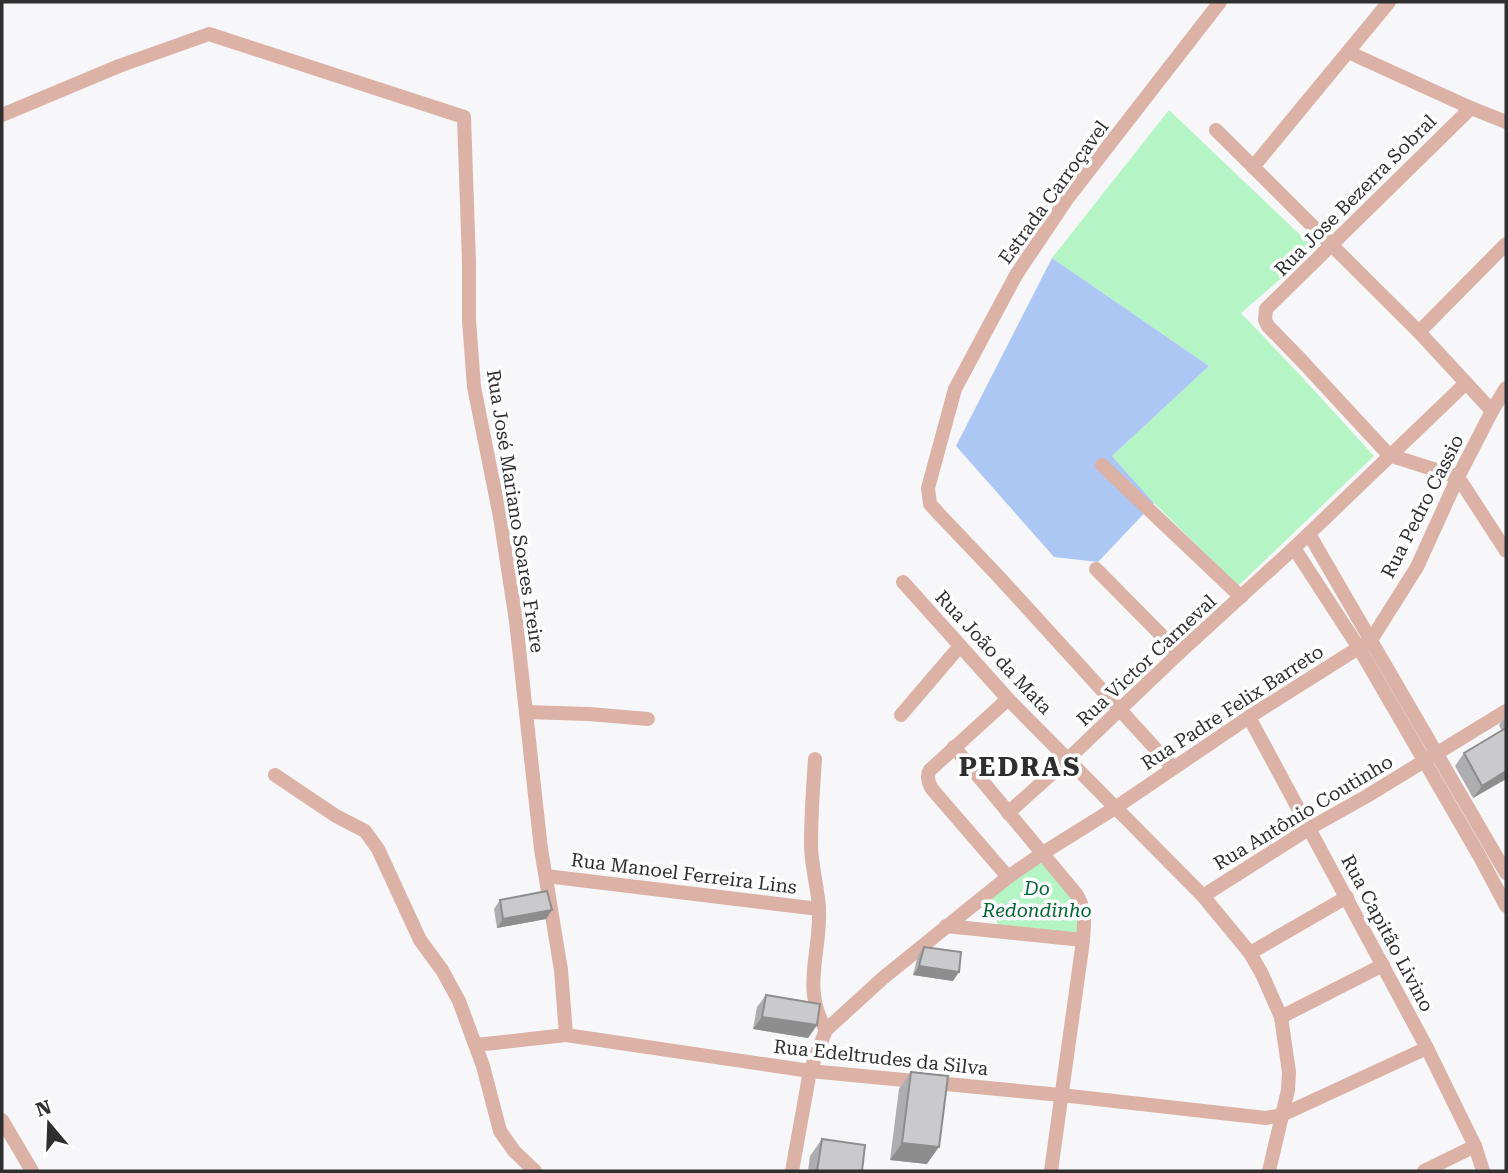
<svg xmlns="http://www.w3.org/2000/svg" width="1508" height="1173" font-family="'Roboto Serif',serif">
<rect width="100%" height="100%" fill="#f7f7f9"/>
<g fill="#b5f5c5">
<polygon points="1169,110 1315,249 1241,313 1302,377 1374,456 1238,586 1154,503 1112,456 1209,366 1052,258"/>
<path d="M1041,858C1055,875 1088,912 1077,935L998,925L988,897Z"/>
</g>
<polygon fill="#acc7f3" points="1052,258 1209,366 1112,456 1154,503 1098,562 1054,557 956,446"/>
<g fill="none" stroke-linecap="round" stroke-linejoin="round">
<g stroke="#dcb1a6" stroke-width="14">
<polyline points="1348,52 1471,108 1506,122"/>
<polyline points="1471,108 1266,309 1265,320 1268,326 1302,361 1389,455 1458,477 1506,551"/>
<polyline points="2,115 119,66 209,34 464,117 469,263 469,320 474,387 500,517 516,621 535,795 541,849 561,970 566,1035"/>
<polyline points="1216,130 1419,332 1492,411"/>
<polyline points="1253,167 1389,2"/>
<polyline points="1419,332 1506,244"/>
<polyline points="1102,465 1241,597"/>
<polyline points="1309,534 1506,873"/>
<polyline points="1294,548 1359,648 1480,857 1506,906"/>
<polyline points="1096,569 1179,653"/>
<polyline points="903,582 1008,699 1203,896 1250,953 1262,974 1281,1017 1289,1072 1288,1090 1269,1171"/>
<path d="M1008,699L930,770C926,776 928,782 932,789L1008,877"/>
<polyline points="526,712 589,714 648,719"/>
<polyline points="901,715 960,646"/>
<polyline points="1249,717 1427,1048 1475,1146 1483,1171"/>
<path d="M954,747L1077,895C1087,912 1084,929 1082,948L1051,1171"/>
<path d="M815,759C813,787 811,816 811,845C811,866 818,887 819,909C821,953 801,988 826,1030"/>
<polyline points="1173,768 999,577 939,514 930,504 928,488 955,389 1016,275 1067,199 1220,2"/>
<polyline points="275,775 336,816 365,831 378,849 420,940 442,970 459,1001 483,1066 500,1131 514,1151 535,1171"/>
<polyline points="1008,813 1068,759 1179,653 1294,548 1466,383"/>
<polyline points="546,876 819,909"/>
<polyline points="1203,896 1310,828 1367,796 1506,711"/>
<polyline points="946,926 1083,940"/>
<polyline points="1250,953 1347,897"/>
<polyline points="1281,1017 1383,965"/>
<polyline points="476,1045 566,1035 810,1071 1061,1095 1266,1118 1282,1115 1427,1048"/>
<polyline points="2,1120 32,1171"/>
<polyline points="792,1171 810,1071 826,1030 883,978 1008,877 1043,853 1115,808 1249,717 1371,640 1417,567 1458,477 1492,411 1506,388"/>
<polyline points="1424,1171 1475,1146"/>
</g>
</g>
<g fill="#aeadaf">
<polygon points="1506,716 1506,779 1473,798 1455,766 1464,753 1502,731 1499,725"/>
<polygon points="500,900 546,919 497,928 494,909"/>
<polygon points="924,947 953,981 913,975 918,955"/>
<polygon points="766,995 817,1025 808,1038 753,1029 757,1007"/>
<polygon points="911,1072 927,1164 890,1160 899,1089"/>
<polygon points="822,1139 862,1171 808,1171 810,1156"/>
</g>
<g fill="#8d8d8e">
<polygon points="1506,771 1506,779 1473,798 1482,786"/>
<polygon points="552,910 546,919 497,928 503,919"/>
<polygon points="919,966 959,972 953,981 913,975"/>
<polygon points="762,1017 817,1025 808,1038 753,1029"/>
<polygon points="902,1143 939,1147 927,1164 890,1160"/>
</g>
<g fill="#cac9cb" stroke="#8d8d8e" stroke-width="2">
<polygon points="1506,728 1506,771 1482,786 1464,753"/>
<polygon points="547,891 552,910 503,919 500,900"/>
<polygon points="924,947 961,952 959,972 919,966"/>
<polygon points="766,995 820,1004 817,1025 762,1017"/>
<polygon points="911,1072 948,1076 939,1147 902,1143"/>
<polygon points="822,1139 865,1145 862,1171 817,1171"/>
</g>
<g text-anchor="middle" stroke-width="7" stroke-linejoin="round" paint-order="stroke">
<g font-size="19" fill="#2f2f30" stroke="#fff">
<text transform="translate(1053 192) rotate(-54)" y="7">Estrada Carroçavel</text>
<text transform="translate(1355 195) rotate(-45)" y="7">Rua Jose Bezerra Sobral</text>
<text transform="translate(1422 506) rotate(-63)" y="7">Rua Pedro Cassio</text>
<text transform="translate(516 511) rotate(81)" y="7">Rua José Mariano Soares Freire</text>
<text transform="translate(994 652) rotate(47)" y="7">Rua João da Mata</text>
<text transform="translate(1146 660) rotate(-43)" y="7">Rua Victor Carneval</text>
<text transform="translate(1232 707) rotate(-33)" y="7">Rua Padre Felix Barreto</text>
<text transform="translate(1303 812) rotate(-31)" y="7">Rua Antônio Coutinho</text>
<text transform="translate(684 873) rotate(7)" y="7">Rua Manoel Ferreira Lins</text>
<text transform="translate(1388 933) rotate(62)" y="7">Rua Capitão Livino</text>
<text transform="translate(881 1057) rotate(6)" y="7">Rua Edeltrudes da Silva</text>
</g>
<g font-size="19" font-style="italic" fill="#036734" stroke="#fff">
<text x="1037" y="895">Do<tspan x="1037" dy="22">Redondinho</tspan></text>
</g>
<g font-size="26" font-weight="bold" letter-spacing="2" fill="#2f2f30" stroke="#fff">
<text x="1020" y="776">PEDRAS</text>
</g>
</g>
<rect width="1508" height="1173" fill="none" stroke="#2f2f30" stroke-width="7"/>
<g transform="translate(49 1124) rotate(341)" stroke="#ffffff" stroke-width="5" paint-order="stroke">
<path d="M0-5L12 26L0 18L-12 26Z" fill="#2f2f30"/>
<text y="-10" font-size="19" font-weight="bold" text-anchor="middle" fill="#2f2f30">N</text>
</g>
</svg>
